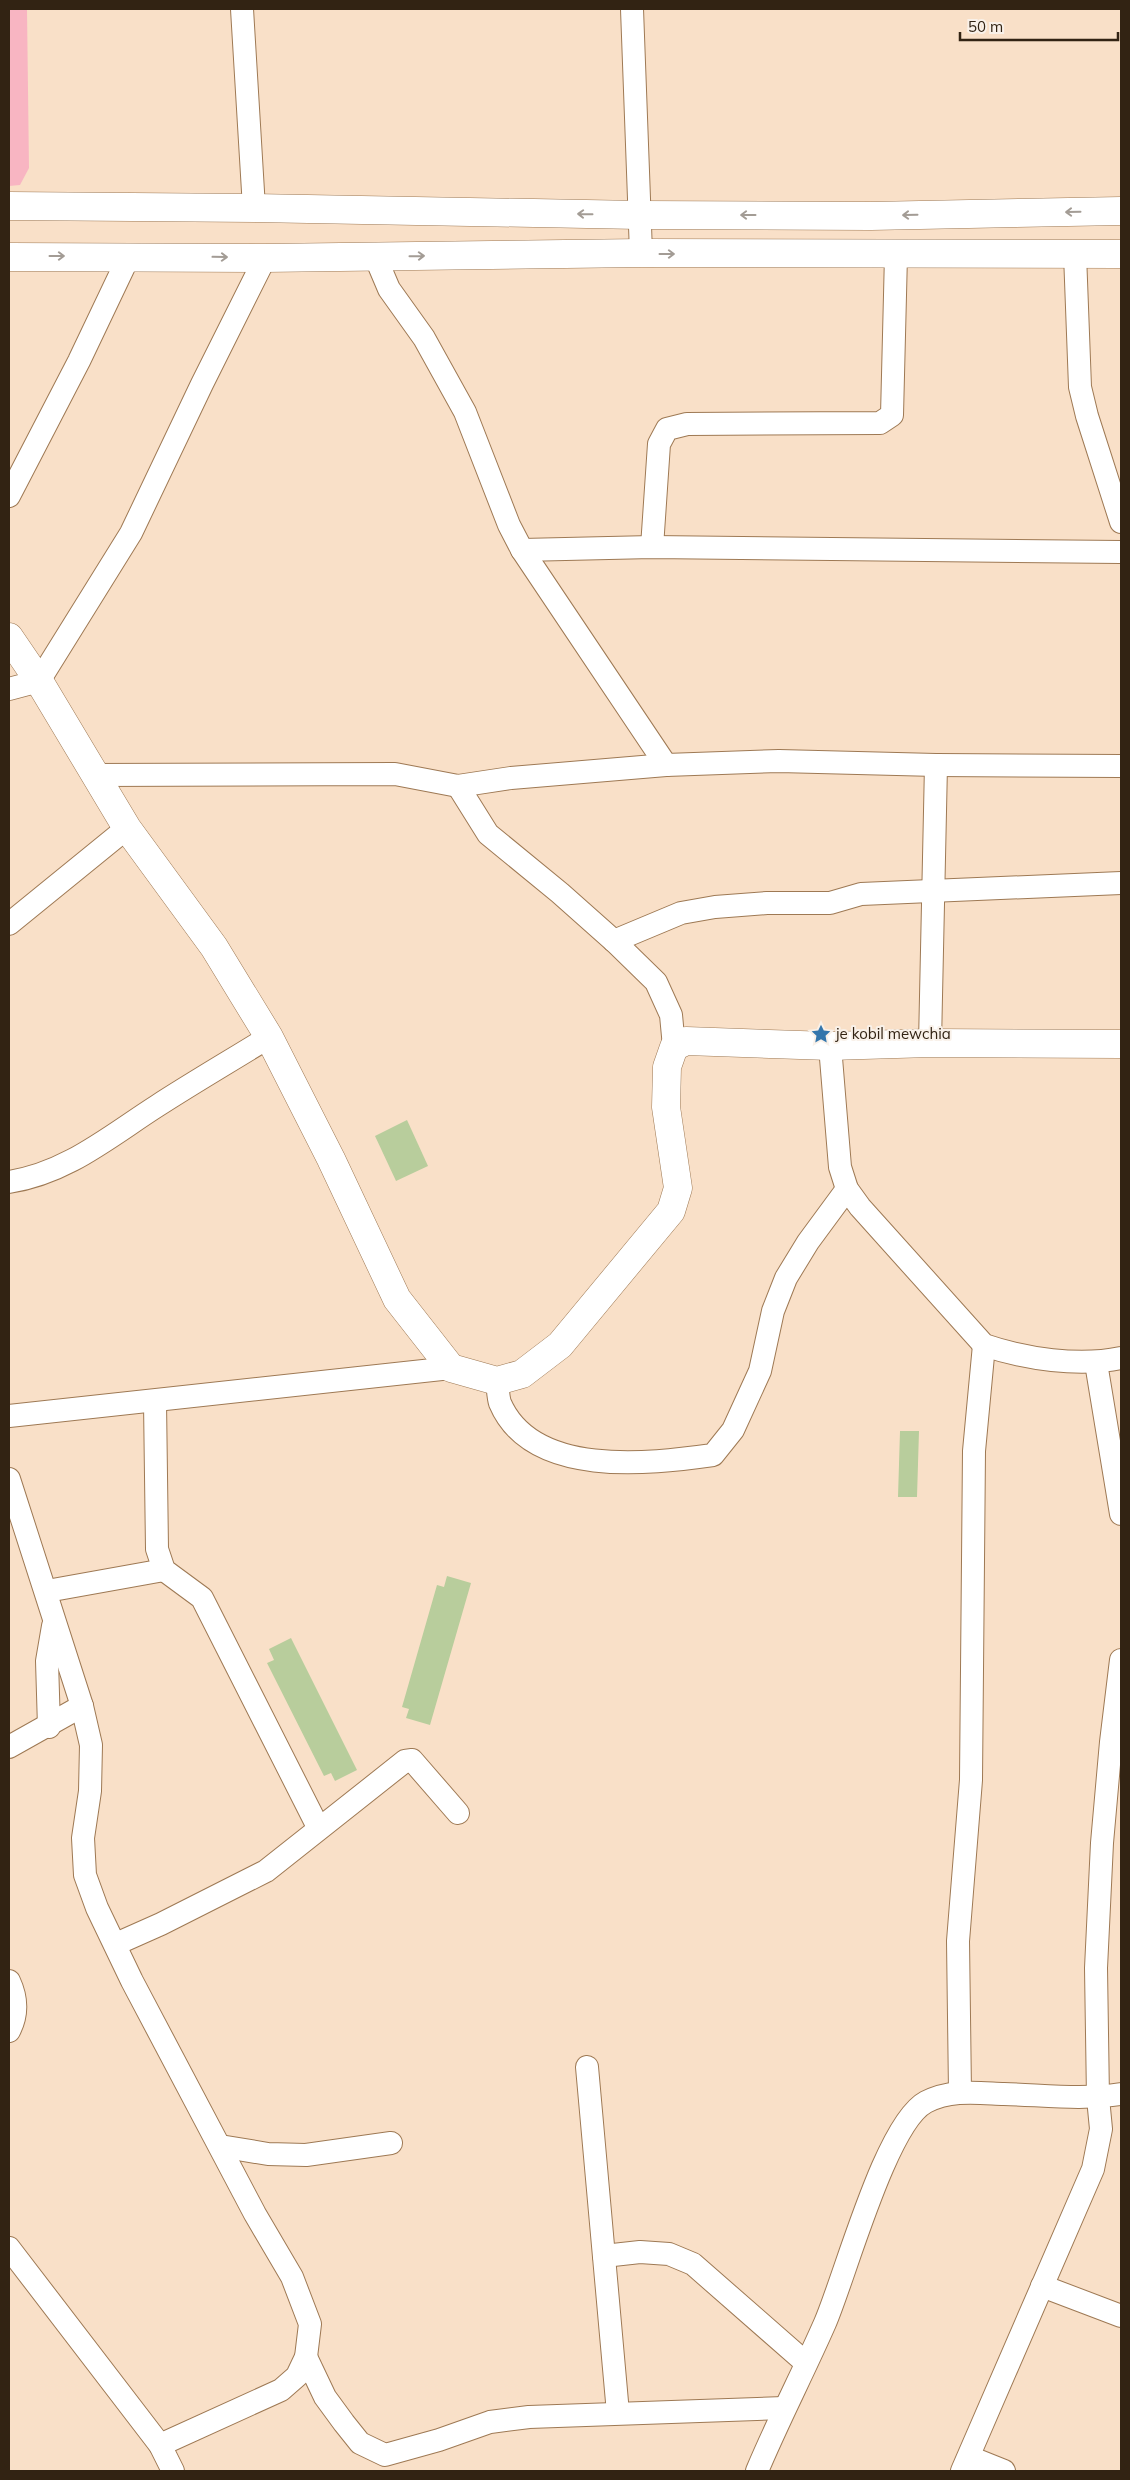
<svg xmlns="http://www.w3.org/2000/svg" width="1130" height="2480" font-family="Mulish,sans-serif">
<rect width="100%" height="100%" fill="#f9e0c8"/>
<polygon fill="#f8b5c2" points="9,9 27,9 29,168 20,185 9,186"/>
<g fill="#b8cd9c">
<polygon points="407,1120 428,1166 396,1181 375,1136"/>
<polygon points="900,1431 919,1431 917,1497 898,1497"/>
<polygon points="447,1576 471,1583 430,1725 406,1718 409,1709 402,1707 437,1585 444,1587"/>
<polygon points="291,1638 357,1770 335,1781 331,1773 324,1776 267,1663 274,1660 269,1649"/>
</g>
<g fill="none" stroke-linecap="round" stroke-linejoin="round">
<defs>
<g id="minor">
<polyline points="242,9 254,208"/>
<polyline points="632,9 641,253"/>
<polyline points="1075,254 1080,387 1087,416 1121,522"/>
<polyline points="375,256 389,289 424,338 465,412 509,525 522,550 666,765"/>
<polyline points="9,496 79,361 129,256"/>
<polyline points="652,547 659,444 667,429 687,424 880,423 892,415 896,255"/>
<polyline points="522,550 652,547 1121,552"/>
<polyline points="9,689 39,681 131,533 202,384 265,258"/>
<polyline points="94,775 395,774 458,786 511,778 666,765 779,761 936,765 1121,766"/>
<polyline points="458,786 488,834 560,893 614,941 656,982 671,1015 674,1047"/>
<polyline points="9,924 127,828"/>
<polyline points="614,941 681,913 715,907 767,903 830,903 861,894 1121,883"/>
<polyline points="930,1043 936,765"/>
<path d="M830,1046L840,1167L847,1189L860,1207L984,1345C1025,1359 1079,1367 1121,1358"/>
<path d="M9,1182C67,1173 110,1136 157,1106C194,1082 232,1060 269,1037"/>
<polyline points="1096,1363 1121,1514"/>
<path d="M497,1381C498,1388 498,1397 500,1403C532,1478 649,1464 713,1455L733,1430L760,1371L773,1311L786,1278L808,1242L847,1189"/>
<polyline points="155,1402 157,1549 164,1570 202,1598 318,1827"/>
<polyline points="9,1416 451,1368"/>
<polyline points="9,1479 82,1706 91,1745 90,1791 83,1838 85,1875 97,1908 132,1981 255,2214 292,2277 310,2324 306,2357 297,2376 281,2390 160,2445"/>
<polyline points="47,1591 164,1570"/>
<polyline points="49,1727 47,1661 53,1626"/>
<polyline points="9,1747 82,1706"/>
<polyline points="116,1944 161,1924 266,1871 405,1761 412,1760 458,1813"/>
<path d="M9,1981C17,1998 18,2014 9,2031"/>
<polyline points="587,2067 618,2413"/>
<polyline points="960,2092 958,1941 971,1780 974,1451 984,1345"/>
<polyline points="220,2146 268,2154 306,2155 391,2143"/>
<polyline points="9,2248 160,2445 173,2471"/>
<polyline points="604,2256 640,2252 669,2254 693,2264 806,2363"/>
<polyline points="1042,2286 1121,2316"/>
<polyline points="306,2357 325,2397 344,2423 360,2443 385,2455 439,2440 490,2422 529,2417 784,2408"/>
<polyline points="969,2457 1004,2471"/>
<path d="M757,2471C778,2421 803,2373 825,2323C845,2277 886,2123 926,2102C951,2089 978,2093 1004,2094C1043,2095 1083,2100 1121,2094"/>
<polyline points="962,2471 1093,2169 1101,2129 1098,2098 1096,1968 1102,1843 1111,1742 1121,1660"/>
</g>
<g id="tertiary">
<polyline points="9,206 254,208 639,215 871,216 1121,211"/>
<polyline points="9,257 265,258 641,253 1121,254"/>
<polyline points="9,637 39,681 127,828 214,947 269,1037 331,1159 397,1299 451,1368 497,1381 522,1374 560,1345 671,1211 678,1188 666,1107 667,1067 674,1047 686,1041 830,1046 930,1043 1121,1044"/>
</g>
</defs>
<use href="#minor" stroke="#9e7954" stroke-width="24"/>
<use href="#tertiary" stroke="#9e7954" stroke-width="29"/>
<use href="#minor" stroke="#fff" stroke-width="22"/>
<use href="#tertiary" stroke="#fff" stroke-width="28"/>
</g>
<defs><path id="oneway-shaft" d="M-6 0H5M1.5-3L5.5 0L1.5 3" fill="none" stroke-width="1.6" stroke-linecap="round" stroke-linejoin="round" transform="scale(1.25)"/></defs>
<g stroke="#a39c95">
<use href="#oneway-shaft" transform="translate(1073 212) rotate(179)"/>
<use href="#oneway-shaft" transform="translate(585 214) rotate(-179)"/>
<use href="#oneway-shaft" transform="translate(748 215) rotate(-180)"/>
<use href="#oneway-shaft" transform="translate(910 215) rotate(179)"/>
<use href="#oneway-shaft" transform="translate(667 254)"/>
<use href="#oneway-shaft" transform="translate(57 256)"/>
<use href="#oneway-shaft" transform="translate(417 256) rotate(-1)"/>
<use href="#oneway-shaft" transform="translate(220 257) rotate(1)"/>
</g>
<defs>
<symbol id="sight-bare" viewBox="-9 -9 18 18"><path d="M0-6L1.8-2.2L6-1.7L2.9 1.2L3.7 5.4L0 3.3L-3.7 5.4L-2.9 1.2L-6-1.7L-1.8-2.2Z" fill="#3476ac" stroke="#f9f1e9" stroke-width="2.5" paint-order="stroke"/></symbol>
</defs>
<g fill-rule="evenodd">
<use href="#sight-bare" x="807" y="1020" width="28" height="28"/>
</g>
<g text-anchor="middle" stroke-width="4" stroke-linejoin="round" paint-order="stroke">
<g font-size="15" fill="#322313" stroke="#f9f1e9" text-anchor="start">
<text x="836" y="1039">je kobil mewchia</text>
</g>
</g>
<rect width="1130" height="2480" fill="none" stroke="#322313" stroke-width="20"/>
<path d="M960 32v8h158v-8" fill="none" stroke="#322313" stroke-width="2.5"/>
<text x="968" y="32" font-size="15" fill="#322313" stroke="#f9f1e9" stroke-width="4" paint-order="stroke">50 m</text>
</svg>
